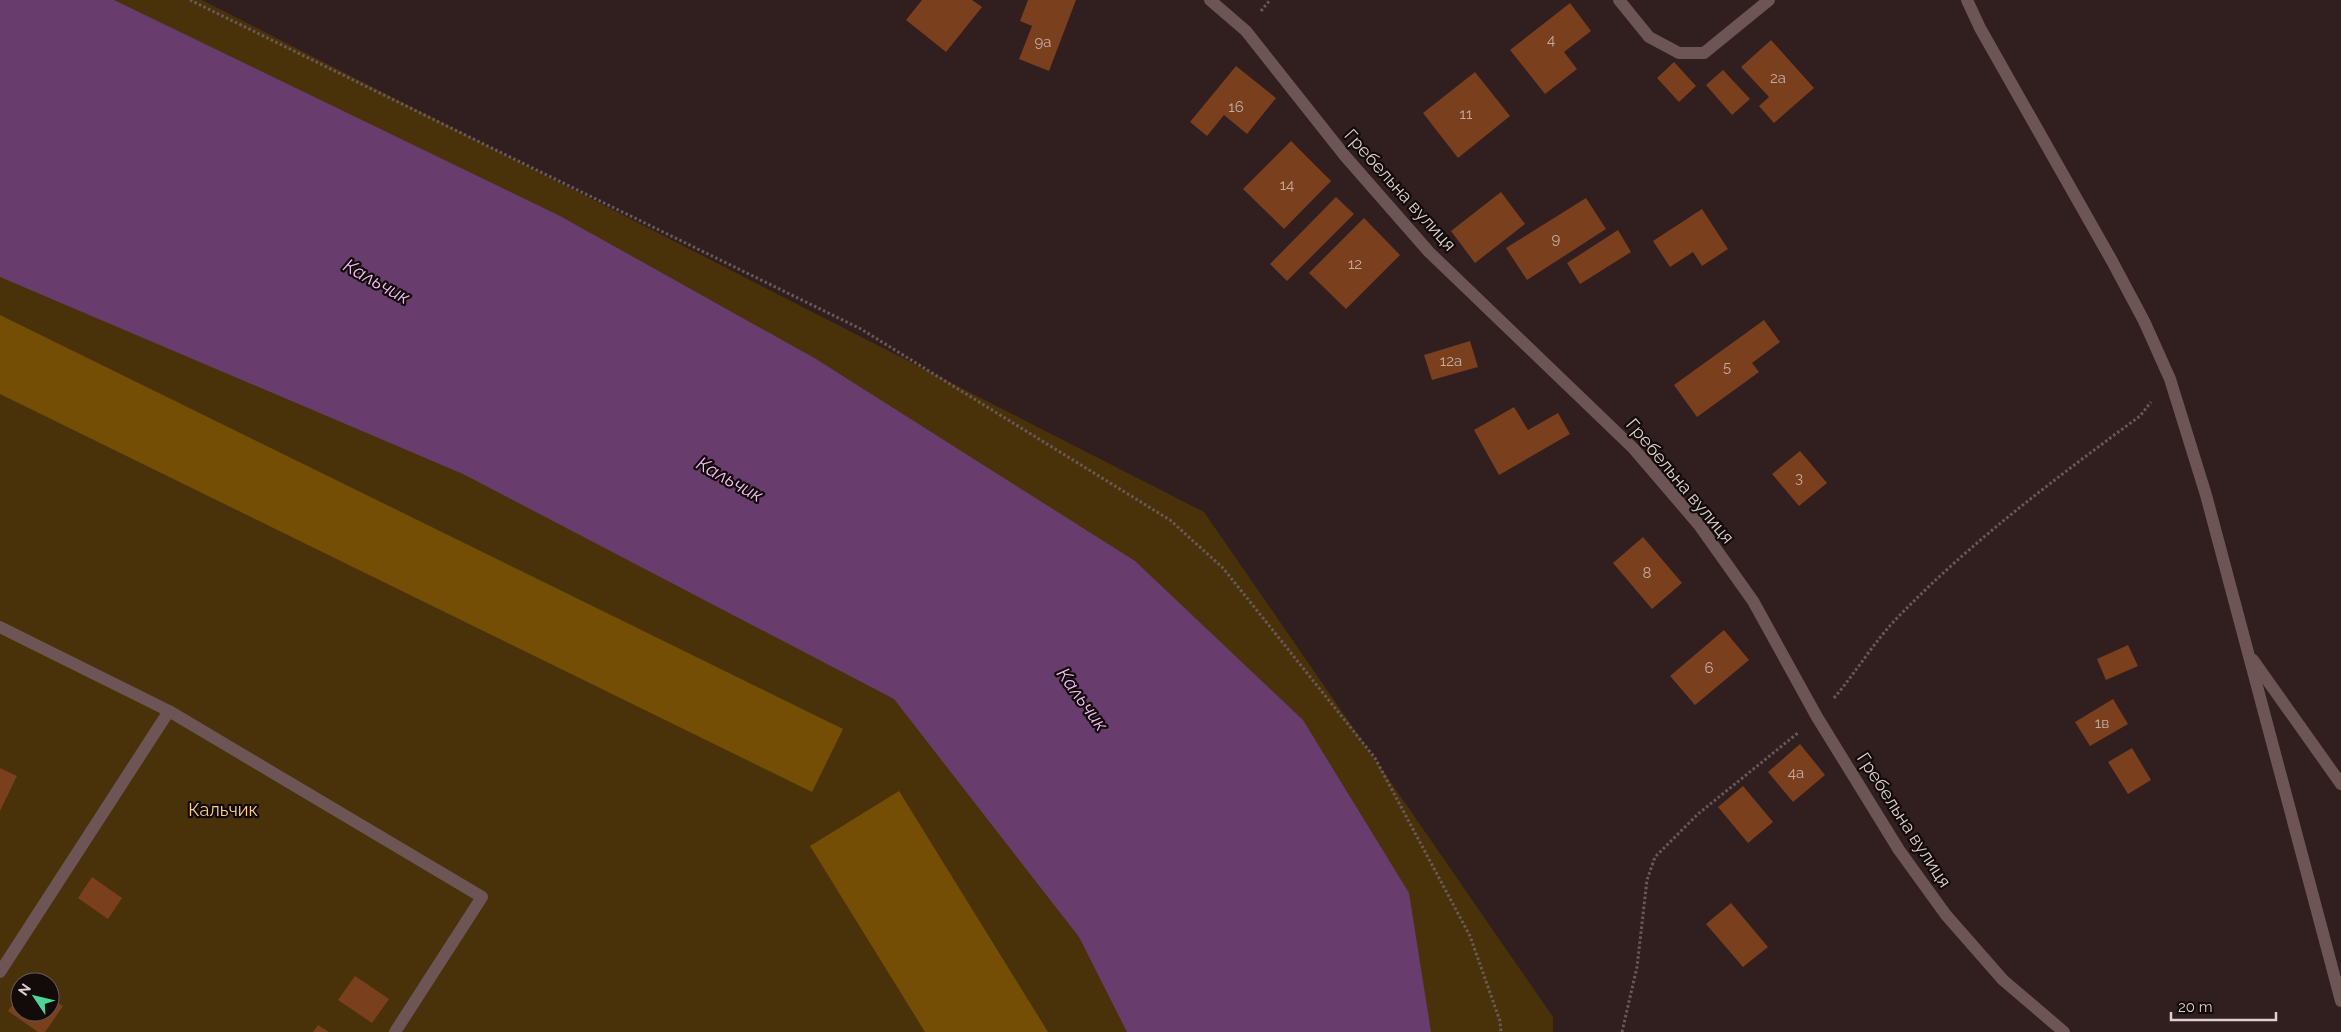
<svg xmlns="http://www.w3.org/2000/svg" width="2341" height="1032" font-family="Raleway,sans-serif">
<rect width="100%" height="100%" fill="#311e1e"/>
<path fill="#49320a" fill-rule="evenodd" d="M0,0H202L1204,512L1553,1017V1032H0ZM20,982H50V1012H20Z"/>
<g fill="#734e04">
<polygon points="0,315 843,729 812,792 0,394"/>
<polygon points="899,791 1048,1032 925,1032 810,846"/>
</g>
<polygon fill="#683c6c" points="0,0 114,0 560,216 816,359 1135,561 1303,720 1409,893 1431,1032 1127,1032 1079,937 894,699 463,474 0,277"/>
<g fill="#7a3f1d">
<polygon points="922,0 972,0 982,7 946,52 906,20"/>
<polygon points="1028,0 1076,0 1049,71 1019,59 1032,26 1020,21"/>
<polygon points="1570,3 1591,31 1564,52 1577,69 1545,94 1510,50"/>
<polygon points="1771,40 1814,88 1774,123 1759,106 1769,97 1741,67"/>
<polygon points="1674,62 1696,86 1679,102 1657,78"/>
<polygon points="1236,66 1276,98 1247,134 1224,115 1207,136 1190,122"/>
<polygon points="1723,70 1750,99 1732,115 1706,85"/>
<polygon points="1475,72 1510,116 1458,158 1423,113"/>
<polygon points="1291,141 1331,181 1284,229 1243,189"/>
<polygon points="1501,192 1525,224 1475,263 1451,231"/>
<polygon points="1336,197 1354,214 1287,281 1270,264"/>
<polygon points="1586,198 1606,229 1527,280 1506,248"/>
<polygon points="1702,209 1728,249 1702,266 1693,252 1670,267 1653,241"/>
<polygon points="1364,218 1400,255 1346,309 1309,273"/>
<polygon points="1618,230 1631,252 1580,284 1567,263"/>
<polygon points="1764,320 1780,342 1752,363 1759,372 1697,417 1674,385"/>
<polygon points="1470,341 1478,367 1432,380 1424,355"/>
<polygon points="1514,407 1528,430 1558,413 1570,434 1499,475 1474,430"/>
<polygon points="1800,451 1827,483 1799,506 1772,474"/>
<polygon points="1643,537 1682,583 1652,609 1613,563"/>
<polygon points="1724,630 1749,660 1695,705 1670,676"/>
<polygon points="2128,645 2138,666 2106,680 2097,659"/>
<polygon points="2113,699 2128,724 2090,746 2075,722"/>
<polygon points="1800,744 1825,775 1793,802 1768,772"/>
<polygon points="2132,748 2151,780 2128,794 2108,762"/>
<polygon points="0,768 17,776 0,811"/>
<polygon points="1743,786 1773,822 1748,843 1718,807"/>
<polygon points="92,877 122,898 108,919 78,898"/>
<polygon points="1731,903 1768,947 1743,967 1706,924"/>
<polygon points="355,976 389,999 372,1023 338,1000"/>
<polygon points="20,994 20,1012 50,1012 50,998 63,1006 45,1032 38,1032 8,1011"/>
<polygon points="318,1025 329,1032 313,1032"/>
</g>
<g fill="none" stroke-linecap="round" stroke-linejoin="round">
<g stroke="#6a5959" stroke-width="3" stroke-dasharray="2.5 2.5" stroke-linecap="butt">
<polyline points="190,0 861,329 1170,520 1223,568 1375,758 1470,936 1500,1021 1501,1032"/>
<polyline points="1261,11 1270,0"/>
<path d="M1834,698C1857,671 1875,640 1900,615C1973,540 2056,478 2140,416L2151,402"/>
<polyline points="1622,1032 1637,967 1647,880 1655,857 1698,814 1799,732"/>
</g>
<g stroke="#6c5554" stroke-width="12">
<polyline points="1210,0 1246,31 1345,156 1429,252 1634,449 1699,525 1753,601 1817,717 1899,850 1946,915 2003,980 2064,1032"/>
<polyline points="1619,0 1649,37 1679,53 1704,53 1769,0"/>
<polyline points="1967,0 1980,28 2112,261 2144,321 2170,379 2206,495 2341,1001"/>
<polyline points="0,627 169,711 482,897 395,1032"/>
<polyline points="2253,660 2341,784"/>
<polyline points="0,972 169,711"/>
</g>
</g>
<g text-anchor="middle" stroke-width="4.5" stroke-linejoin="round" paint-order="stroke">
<g font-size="15" fill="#c4aca2">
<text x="1551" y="45">4</text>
<text x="1043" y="47">9а</text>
<text x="1778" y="83">2а</text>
<text x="1236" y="112">16</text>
<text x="1466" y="119">11</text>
<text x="1287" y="190">14</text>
<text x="1556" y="244">9</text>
<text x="1355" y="269">12</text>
<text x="1451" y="366">12а</text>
<text x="1727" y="372">5</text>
<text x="1799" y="483">3</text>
<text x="1647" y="578">8</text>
<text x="1709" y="673">6</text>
<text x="2102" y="728">1в</text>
<text x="1796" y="778">4а</text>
</g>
<g font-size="18" fill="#ddd0cf" stroke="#130b0a">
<text transform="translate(1400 190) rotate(48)" y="6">Гребельна вулиця</text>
<text transform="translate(1680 481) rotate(50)" y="6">Гребельна вулиця</text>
<text transform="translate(1904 820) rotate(57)" y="6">Гребельна вулиця</text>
</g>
<g font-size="18" fill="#fbce8b" stroke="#130b0a">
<text x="223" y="816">Кальчик</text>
</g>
<g font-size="19" font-style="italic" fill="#f3bcf7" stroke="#130b0a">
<text transform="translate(377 281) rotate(29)" y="7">Кальчик</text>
<text transform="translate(730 479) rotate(29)" y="7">Кальчик</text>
<text transform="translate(1083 699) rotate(54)" y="7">Кальчик</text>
</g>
</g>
<g transform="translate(35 997) rotate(305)"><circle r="24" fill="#130b0a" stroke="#645a59"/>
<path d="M0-4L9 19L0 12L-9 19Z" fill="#4ed399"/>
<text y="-8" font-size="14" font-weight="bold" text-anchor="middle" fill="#ddd0cf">N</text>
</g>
<path d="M2171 1012v8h105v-8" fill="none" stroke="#ddd0cf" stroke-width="2.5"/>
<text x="2178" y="1012" font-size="15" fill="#ddd0cf" stroke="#130b0a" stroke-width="4" paint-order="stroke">20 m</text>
</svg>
